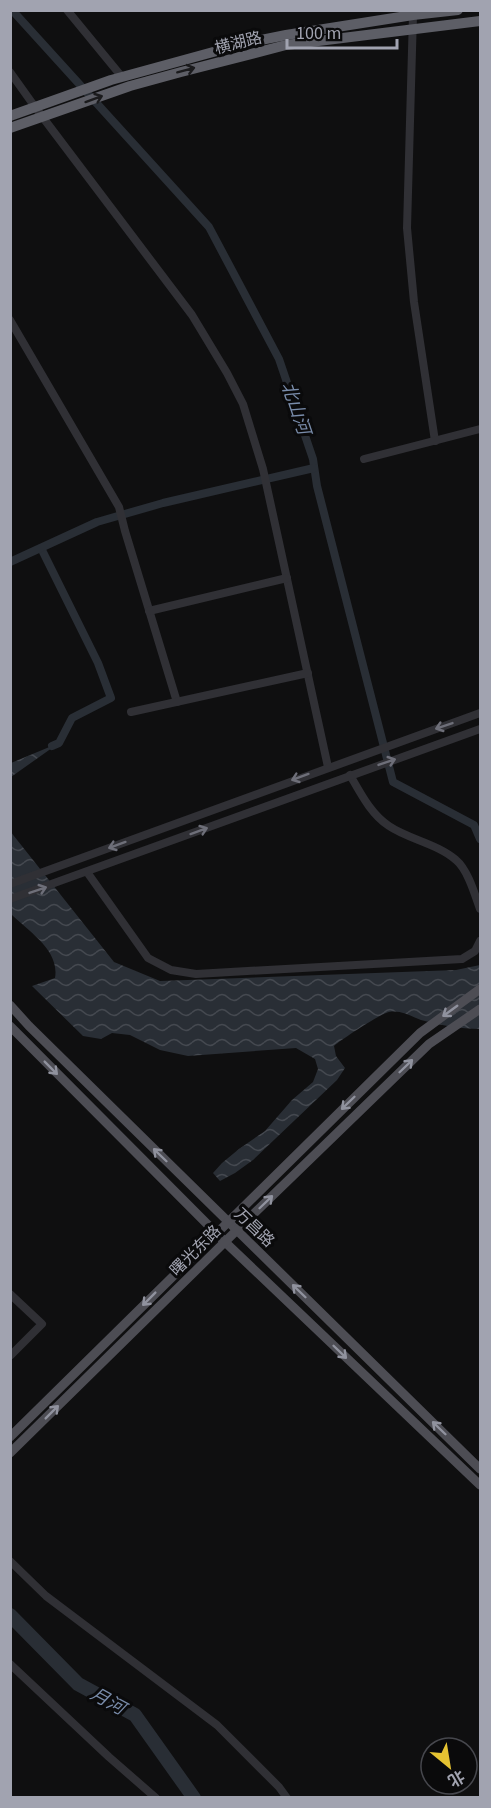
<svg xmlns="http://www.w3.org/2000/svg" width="491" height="1808" font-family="'Source Sans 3','Noto Sans SC',sans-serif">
<defs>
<pattern id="water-waves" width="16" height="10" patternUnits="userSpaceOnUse" patternTransform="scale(1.5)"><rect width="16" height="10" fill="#292e35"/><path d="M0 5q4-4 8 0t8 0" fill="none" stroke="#454950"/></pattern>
</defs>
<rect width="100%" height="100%" fill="#0f0f10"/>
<g fill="url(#water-waves)">
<polygon points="59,743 11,777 11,763"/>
<path d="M10,831L114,962L160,981L456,970L480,965V1029C461,1029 439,1025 421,1020C410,1016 401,1010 389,1012C380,1014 342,1039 334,1046L336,1056L345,1068L337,1080L253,1160L235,1173L220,1181L213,1173L222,1163L239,1149L265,1131L292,1100L313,1082L318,1069L315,1059L296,1048L188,1056L160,1050L130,1035L112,1033L101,1039L83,1036L32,986L55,978C60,950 28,931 11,914Z"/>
</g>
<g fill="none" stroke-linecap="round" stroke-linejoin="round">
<g stroke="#292e35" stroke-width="8">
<polyline points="12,10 209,227 279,359 313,459 317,486 393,782 474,825 480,839"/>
<polyline points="41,548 98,663 111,698 72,718 59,743 52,746"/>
<polyline points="10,562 97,522 163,503 314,468"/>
</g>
<polyline stroke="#292e35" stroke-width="14" points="10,1615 78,1684 135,1715 194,1798"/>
<g stroke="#303035" stroke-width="8">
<polyline points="67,10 122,77"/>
<polyline points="413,15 407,228 414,302 435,441"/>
<polyline points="10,72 35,107 192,315 227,373 243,404 263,469 328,767"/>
<polyline points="10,320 119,507 125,531 177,702"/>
<polyline points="364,459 480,429"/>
<polyline points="149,611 287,578"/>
<polyline points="131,712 308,673"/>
<path d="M350,775C361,794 371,814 389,826C408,839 438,844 456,860C468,870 475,895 480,909"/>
<polyline points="87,872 148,958 171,970 196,974 462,959 475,951 480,941"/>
<polyline points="10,884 480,713"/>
<polyline points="10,899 480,729"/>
<polyline points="10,1294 42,1324 10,1356"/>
<polyline points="10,1561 46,1596 217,1725 279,1787 287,1798"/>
<polyline points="10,1664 109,1757 156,1798"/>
</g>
<g stroke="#4d4d54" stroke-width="9">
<polyline points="10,1005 29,1026 480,1469"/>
<polyline points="10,1026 225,1242 480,1485"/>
<polyline points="10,1437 420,1033 480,989"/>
<polyline points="10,1453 237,1230 429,1044 480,1009"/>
</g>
<g stroke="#5d5e66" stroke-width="10">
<polyline points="10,116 111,80 246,43 286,35 413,15 458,10"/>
<polyline points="10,128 130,86 181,72 286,45 480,21"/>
</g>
</g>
<defs><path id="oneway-shaft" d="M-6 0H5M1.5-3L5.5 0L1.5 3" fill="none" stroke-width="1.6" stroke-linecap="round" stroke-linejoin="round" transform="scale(1.5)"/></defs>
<g stroke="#1b1b1d">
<use href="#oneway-shaft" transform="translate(186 70) rotate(-15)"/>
<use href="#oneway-shaft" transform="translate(94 99) rotate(-20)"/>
</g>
<g stroke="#6e6f79">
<use href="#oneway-shaft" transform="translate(444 726) rotate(161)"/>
<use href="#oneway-shaft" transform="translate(387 762) rotate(-19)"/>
<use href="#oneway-shaft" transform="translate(300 777) rotate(160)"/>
<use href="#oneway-shaft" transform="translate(199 831) rotate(-20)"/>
<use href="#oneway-shaft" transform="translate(117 845) rotate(160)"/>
<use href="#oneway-shaft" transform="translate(38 890) rotate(-19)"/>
</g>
<g stroke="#90929e">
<use href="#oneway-shaft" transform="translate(450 1011) rotate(144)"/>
<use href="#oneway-shaft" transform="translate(406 1066) rotate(-44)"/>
<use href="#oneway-shaft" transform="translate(51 1068) rotate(45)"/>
<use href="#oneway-shaft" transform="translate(348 1103) rotate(136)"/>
<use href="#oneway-shaft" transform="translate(160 1155) rotate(-136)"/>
<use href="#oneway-shaft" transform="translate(266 1202) rotate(-44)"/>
<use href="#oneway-shaft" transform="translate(299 1291) rotate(-136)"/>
<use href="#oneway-shaft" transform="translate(149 1299) rotate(135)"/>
<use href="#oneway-shaft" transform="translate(340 1352) rotate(44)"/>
<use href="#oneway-shaft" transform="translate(52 1412) rotate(-45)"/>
<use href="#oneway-shaft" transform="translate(439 1428) rotate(-136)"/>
</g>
<g text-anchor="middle" stroke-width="6" stroke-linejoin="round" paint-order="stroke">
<g font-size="16" fill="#a1a3b0" stroke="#0a0a0b">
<text transform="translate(238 42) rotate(-14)" y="6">横湖路</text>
<text transform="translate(255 1227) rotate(44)" y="6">万昌路</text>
<text transform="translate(195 1250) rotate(-45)" y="6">曙光东路</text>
</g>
<g font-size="18" font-style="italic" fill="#798caa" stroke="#0a0a0b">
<text transform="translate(296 408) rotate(71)" y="6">北山河</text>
<text transform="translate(108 1701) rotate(29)" y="6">月河</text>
</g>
</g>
<rect width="491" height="1808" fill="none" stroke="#a1a3b0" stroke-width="24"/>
<g transform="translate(449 1766) rotate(150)"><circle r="28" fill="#0a0a0b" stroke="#46474d" stroke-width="1.5"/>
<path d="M0-4.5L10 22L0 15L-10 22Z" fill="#e5c332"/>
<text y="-9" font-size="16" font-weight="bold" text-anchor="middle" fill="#a1a3b0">北</text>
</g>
<path d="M287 39v9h110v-9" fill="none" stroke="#a1a3b0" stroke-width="3"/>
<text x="296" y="39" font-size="18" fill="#a1a3b0" stroke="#0a0a0b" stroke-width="4.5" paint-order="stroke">100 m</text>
</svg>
